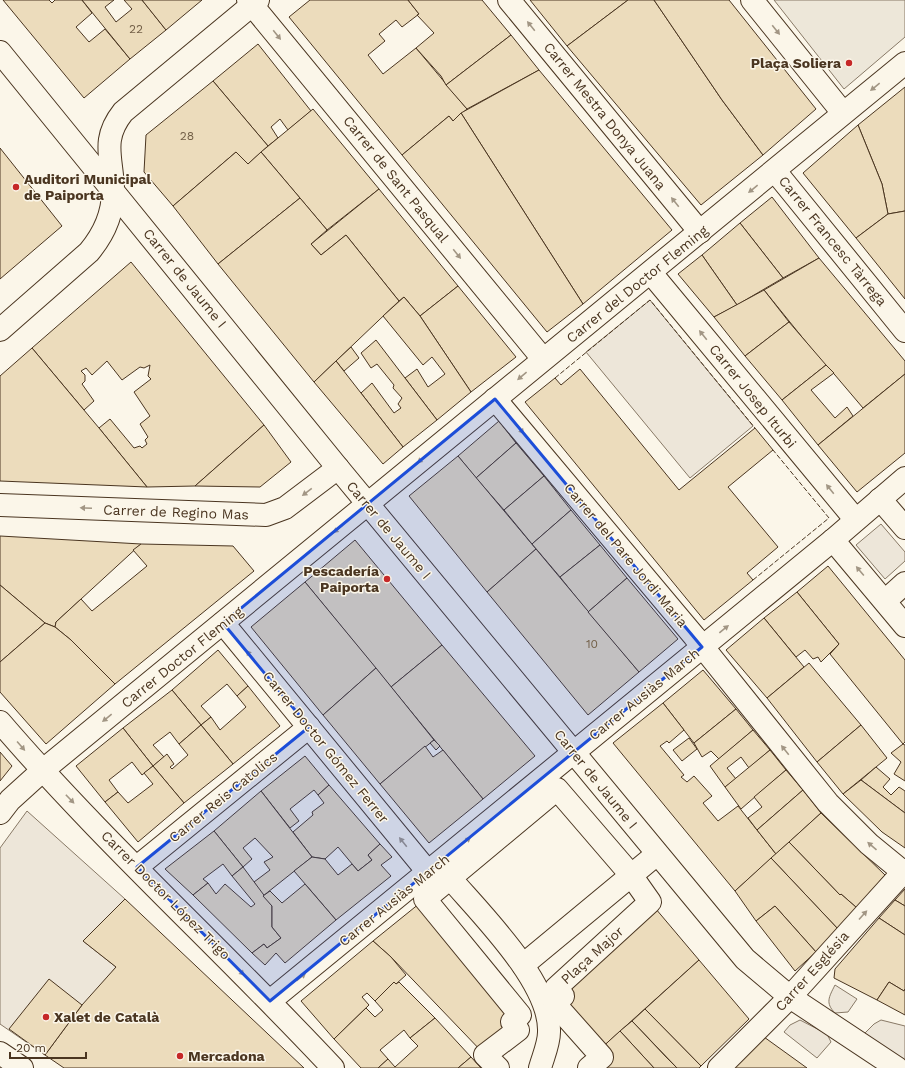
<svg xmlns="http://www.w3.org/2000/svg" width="905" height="1068" font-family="'Work Sans',sans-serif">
<rect width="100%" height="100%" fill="#fbf6e9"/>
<g fill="#ede6d9" stroke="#887966">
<polygon points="650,300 753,426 690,478 586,352"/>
<polygon points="881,524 905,552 905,561 885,579 856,545"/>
<polygon points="27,811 125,899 83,941 116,967 45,1055 0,1024 0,848"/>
<path d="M835,985L857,999L848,1012L835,1013C825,1003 829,997 835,985Z"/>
<polygon points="800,1020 827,1034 831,1042 817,1058 784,1032 790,1025"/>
<polygon points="881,1020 905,1026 905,1063 864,1034 874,1024"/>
</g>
<polygon fill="#ede7d9" stroke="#887966" points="774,0 905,0 905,37 844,89"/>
<g fill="#ecdcbc" stroke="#4a3520">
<polygon points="3,0 49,0 52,3 55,0 82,0 92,13 76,27 89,42 105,29 130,59 84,98"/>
<polygon points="82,0 114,0 105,7 116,22 132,9 124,0 142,0 166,30 130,59"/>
<polygon points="142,0 202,0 166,30"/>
<polygon points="310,0 408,0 419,14 402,27 396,20 379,34 385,41 368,55 383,74 416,48 467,109 453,121 449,116 402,155 289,17"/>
<polygon points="408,0 482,0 511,35 446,85 441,76 416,48 434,33 417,15 419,14"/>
<polygon points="530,0 628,0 567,46"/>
<polygon points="628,0 654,0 722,100 763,155 701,205 567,46"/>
<polygon points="654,0 729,0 816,109 763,155 722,100"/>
<polygon points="511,35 539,70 467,109 446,85"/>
<polygon points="258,44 311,111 288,130 280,119 271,127 278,138 268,146 213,81"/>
<polygon points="539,70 672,230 583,304 461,113"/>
<polygon points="213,81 268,146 248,164 236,152 173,206 144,172 146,135"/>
<polygon points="905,87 905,211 888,214 882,184 858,125"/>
<polygon points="313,109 379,189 327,230 261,152"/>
<polygon points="461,113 583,304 547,332 402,155 449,116 453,121"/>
<polygon points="858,125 882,184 888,214 856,238 803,173"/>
<polygon points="0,148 62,226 0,279"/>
<polygon points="236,152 248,164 261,152 300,198 218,264 173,206"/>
<polygon points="379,189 458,286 420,316 404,297 399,301 346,235 321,255 311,244"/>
<polygon points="772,197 819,258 783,278 740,223"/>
<polygon points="300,198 327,230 311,244 321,255 346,235 399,301 314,382 218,264"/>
<polygon points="905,211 905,299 856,238 888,214"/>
<polygon points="740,223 783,278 737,305 702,255"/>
<polygon points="702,255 737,305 714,317 678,274"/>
<polygon points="819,258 905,361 905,374 863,408 829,368 827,368 764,290"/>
<polygon points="131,262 264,425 195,486 147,487 99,428 110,419 134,448 140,446 142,448 147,444 145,440 148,437 140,424 150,416 134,392 151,379 148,376 150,365 144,368 140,367 122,380 107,361 92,375 86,368 81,371 85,375 85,381 82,384 94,401 84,410 32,348"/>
<polygon points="458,286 516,357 471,392 420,316"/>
<polygon points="764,290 789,322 745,356 714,317"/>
<polygon points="404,297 420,316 471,392 437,420 405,378 417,369 428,387 445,374 432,357 423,365 383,316"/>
<polygon points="789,322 826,365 782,400 745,356"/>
<polygon points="376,340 437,420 403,447 361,393 372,383 394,413 401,408 398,404 402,398 393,388 394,385 377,364 371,368 361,353"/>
<polygon points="351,347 359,358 344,371 336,361"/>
<polygon points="32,348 99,428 147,487 0,481 0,376"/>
<polygon points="336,361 403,447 383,464 314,382"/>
<polygon points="826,365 834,373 811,390 835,418 847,407 853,416 818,445 782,400"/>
<polygon points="580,369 679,490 755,428 773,450 728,487 778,547 747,573 753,580 704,620 525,402 555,378 561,385"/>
<polygon points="905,374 905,453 857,492 818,445"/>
<polygon points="499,421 516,443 476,478 458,456"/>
<polygon points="264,425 291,462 260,487 195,486"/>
<polygon points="516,443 544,476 504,510 476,478"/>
<polygon points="458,456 536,549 487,592 409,496"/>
<polygon points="544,476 571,510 532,544 504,510"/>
<polygon points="571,510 600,545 560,577 532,544"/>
<polygon points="0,536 141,544 56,622 55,627 45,623 0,585"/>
<polygon points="355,540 442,645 391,687 305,582"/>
<polygon points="141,544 233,546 254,571 115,684 71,640 55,627 56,622 81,599 92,611 147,566 133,550"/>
<polygon points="600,545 627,578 588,612 560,577"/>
<polygon points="536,549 639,672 588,715 487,592"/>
<polygon points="828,566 905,660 905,742 903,744 830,654 839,644 797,592"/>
<polygon points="627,578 678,639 639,672 588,612"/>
<polygon points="305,582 376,668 323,715 251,627"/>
<polygon points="0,585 45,623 0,662"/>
<polygon points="797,592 839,644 821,662 818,657 813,659 805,650 796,657 764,618"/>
<polygon points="764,618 804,667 767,698 726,650"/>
<polygon points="45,623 55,627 71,640 115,684 46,744 0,692 0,662"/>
<polygon points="442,645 535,756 483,799 391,687"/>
<polygon points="218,650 248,686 237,696 227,684 201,706 211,717 201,725 172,690"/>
<polygon points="809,663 861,725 817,762 767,698"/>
<polygon points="376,668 434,740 380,784 323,715"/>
<polygon points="703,670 736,709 694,743 663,703"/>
<polygon points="248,686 280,726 233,764 201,725 211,717 220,730 246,707 237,696"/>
<polygon points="172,690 201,725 179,744 170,732 153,745 164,757 153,766 123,728"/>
<polygon points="663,703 684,730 669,743 667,741 660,746 684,775 681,777 687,782 694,776 712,796 703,803 718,821 738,806 776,854 735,891 613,743"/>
<polygon points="736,709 753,730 719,759 711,751 702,757 694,743"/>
<polygon points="201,725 233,764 184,803 153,766 167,754 174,764 170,767 172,769 188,755 179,744"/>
<polygon points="861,725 887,758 843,794 817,762"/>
<polygon points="123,728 153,766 142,775 132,762 109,780 118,792 105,802 76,766"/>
<polygon points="753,730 770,750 749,768 741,757 727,768 736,779 725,787 710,766"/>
<polygon points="689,738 697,749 682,761 673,750"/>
<polygon points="434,740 440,746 436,750 430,743"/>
<polygon points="903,744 905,745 905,781 894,774 901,762 891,753"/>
<polygon points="425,746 433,757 443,750 483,799 429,843 380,784"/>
<polygon points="770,750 786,770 741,809 725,787"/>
<polygon points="0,752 12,766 0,781"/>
<polygon points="305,756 329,785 318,795 314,790 290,809 299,821 290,828 261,791"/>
<polygon points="153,766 184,803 138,842 105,802 118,792 128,803 153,784 144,773"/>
<polygon points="876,767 890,779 883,787 891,795 899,787 905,791 905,813 861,780"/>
<polygon points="786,770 803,790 757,830 748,818 762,807 754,797"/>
<polygon points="861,780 905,813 905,848 882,832 843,794"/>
<polygon points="329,785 380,844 368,855 372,860 358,871 338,847 325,859 312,857 293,832 313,815 312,812 324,803 318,795"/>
<polygon points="803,790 821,813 776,854 757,830"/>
<polygon points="261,791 312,857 263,896 254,882 270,870 264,862 273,857 255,838 243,848 252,859 243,867 214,831"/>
<polygon points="821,813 885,875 857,908 841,894 840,895 789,842"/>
<polygon points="214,831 243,867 232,876 223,864 203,879 208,883 193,895 165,869"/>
<polygon points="789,842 840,895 841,894 857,908 838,929 771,858"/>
<polygon points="380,844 392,857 381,865 391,876 336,920 294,871 312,857 325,859 338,875 352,864 358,871 372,860 368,855"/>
<polygon points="771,858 838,929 816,952 775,906 756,921 735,891"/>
<polygon points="243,867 272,906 272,927 281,938 267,948 264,944 252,953 193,895 208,883 216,894 225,884 251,907 255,904 232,876"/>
<polygon points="305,884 336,920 285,963 276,953 265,965 252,953 264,944 267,948 281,938 272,927 272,906 263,896 270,891 282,903"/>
<polygon points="905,889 905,906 895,900"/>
<polygon points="125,899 304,1068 64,1068 45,1055 82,1005 116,967 83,941"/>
<polygon points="425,899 518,1030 485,1055 391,957 373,941"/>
<polygon points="895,900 905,906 905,935 879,918"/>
<polygon points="650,902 699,960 597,1052 556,988"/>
<polygon points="775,906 816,952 795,971 756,921"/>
<polygon points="879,918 905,935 905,989 904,991 889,982 877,1000 834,978 835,969"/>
<polygon points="373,941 391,957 406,975 396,984 394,982 375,1001 367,993 362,997 369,1005 334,1039 301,1001"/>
<polygon points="699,960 749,1019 701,1066 645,1009"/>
<polygon points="49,979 82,1005 45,1055 9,1029"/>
<polygon points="394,982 396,984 399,982 435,1018 410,1038 404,1030 380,1050 388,1059 378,1068 361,1068 334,1039 366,1008 375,1017 383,1010 375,1001"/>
<polygon points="889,982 904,991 905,989 905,1015 877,1000"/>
<polygon points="645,1009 701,1066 699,1068 677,1068 632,1021"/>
<polygon points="435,1018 471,1057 458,1068 378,1068 388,1059 395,1067 418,1046 410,1038"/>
<polygon points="632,1021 666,1057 677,1068 654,1068 620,1031"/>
<polygon points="620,1031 654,1068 606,1068 599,1060 597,1052"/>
<polygon points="764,1037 807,1068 734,1068"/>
<polygon points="471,1057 481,1068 458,1068"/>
</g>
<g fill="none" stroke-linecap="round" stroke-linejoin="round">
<defs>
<g id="street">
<polyline points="248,0 543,359"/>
<polyline points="509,0 700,232"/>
<polyline points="752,0 843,113"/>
<polyline points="0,52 113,191"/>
<polyline points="775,171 905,331"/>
<polyline points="651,273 855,519"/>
<polyline points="495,399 694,636 828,803 869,844 902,871"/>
<polyline points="880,499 905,528"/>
<polyline points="0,505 266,515 285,508 338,468"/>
<polyline points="833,540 905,626"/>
<polyline points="885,601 905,583"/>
<polyline points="223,623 428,872"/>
<path d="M0,722C104,843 224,951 333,1068"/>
<polyline points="0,813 10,800 42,771 905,63"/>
<polyline points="137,867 309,727"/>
<path d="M450,878C481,914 551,983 549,1032C549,1044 543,1057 540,1068"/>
<polyline points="523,965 657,854"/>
<polyline points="270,1001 833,540 905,478"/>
<polyline points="0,1053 22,1068"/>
<polyline points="498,1068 485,1055 518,1030 512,1022 520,1015 425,899 557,789 631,875 650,902 556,988 563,996 554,1003 602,1057 589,1068"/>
<polyline points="719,1068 790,997 905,870"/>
</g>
<g id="secondary">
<polyline points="113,191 338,468 745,959 790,997 897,1068"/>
<path d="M0,330L89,252C104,234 113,215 113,191C113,159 100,141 123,112L258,0"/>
</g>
</defs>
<use href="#street" stroke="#4a3520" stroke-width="24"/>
<use href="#secondary" stroke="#4a3520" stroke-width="24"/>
<use href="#street" stroke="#fbf6e9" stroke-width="22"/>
<use href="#secondary" stroke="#fbf6e9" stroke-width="22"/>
<g stroke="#4a3520" stroke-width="1" stroke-dasharray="5 2" stroke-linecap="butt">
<polyline points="555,378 650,300 755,428"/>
<polyline points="753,580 829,518 773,450"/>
</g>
</g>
<defs><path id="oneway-solid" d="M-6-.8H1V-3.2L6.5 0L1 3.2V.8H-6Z"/></defs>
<g fill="#a29684">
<use href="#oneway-solid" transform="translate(531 26) rotate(-129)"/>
<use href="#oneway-solid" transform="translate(776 30) rotate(51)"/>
<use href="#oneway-solid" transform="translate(277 35) rotate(51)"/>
<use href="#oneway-solid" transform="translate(875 87) rotate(141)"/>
<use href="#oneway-solid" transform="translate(753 189) rotate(141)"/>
<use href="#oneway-solid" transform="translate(675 202) rotate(-129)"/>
<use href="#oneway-solid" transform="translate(457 254) rotate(51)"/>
<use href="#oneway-solid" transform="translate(703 335) rotate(-129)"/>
<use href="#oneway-solid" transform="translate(522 376) rotate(140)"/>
<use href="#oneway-solid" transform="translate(520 429) rotate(50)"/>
<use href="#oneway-solid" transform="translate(422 459) rotate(140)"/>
<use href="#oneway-solid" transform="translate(830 489) rotate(-129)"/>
<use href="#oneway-solid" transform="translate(307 492) rotate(143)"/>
<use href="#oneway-solid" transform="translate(86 508) rotate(-178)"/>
<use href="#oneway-solid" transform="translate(338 529) rotate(141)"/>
<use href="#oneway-solid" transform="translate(860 571) rotate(-130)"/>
<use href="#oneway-solid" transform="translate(724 629) rotate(-39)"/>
<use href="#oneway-solid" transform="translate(250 655) rotate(-129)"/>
<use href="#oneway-solid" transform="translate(107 718) rotate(141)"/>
<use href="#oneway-solid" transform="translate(21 746) rotate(49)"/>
<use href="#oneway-solid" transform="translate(785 750) rotate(-129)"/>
<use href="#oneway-solid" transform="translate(70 799) rotate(46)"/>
<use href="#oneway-solid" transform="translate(466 841) rotate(-39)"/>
<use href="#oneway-solid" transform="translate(403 842) rotate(-129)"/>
<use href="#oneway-solid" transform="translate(872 846) rotate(-139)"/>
<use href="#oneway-solid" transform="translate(863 915) rotate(-48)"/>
<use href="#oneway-solid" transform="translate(240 971) rotate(45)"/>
<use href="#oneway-solid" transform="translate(301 977) rotate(-39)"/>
</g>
<path fill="#1d4ed8" fill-opacity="0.2" stroke="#1d4ed8" stroke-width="3" stroke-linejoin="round" d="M495,399L702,647L270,1001L137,867L309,727L223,623Z"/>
<g fill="#c62828" stroke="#fbf6e9" stroke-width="1.5">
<circle cx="849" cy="63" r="4"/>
<circle cx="16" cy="187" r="4"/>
<circle cx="387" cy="579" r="4"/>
<circle cx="46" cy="1017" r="4"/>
<circle cx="180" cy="1056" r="4"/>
</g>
<g text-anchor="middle" stroke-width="3" stroke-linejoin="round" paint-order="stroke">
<g font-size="12" fill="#725f47">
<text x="136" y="33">22</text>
<text x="187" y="140">28</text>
<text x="592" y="648">10</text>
</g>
<g font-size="14" font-weight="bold" fill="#4a3520" stroke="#fbf6e9" text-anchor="start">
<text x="841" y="68" text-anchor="end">Plaça Soliera</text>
<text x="24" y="184">Auditori Municipal<tspan x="24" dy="16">de Paiporta</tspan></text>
<text x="379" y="576" text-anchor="end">Pescadería<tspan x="379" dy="16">Paiporta</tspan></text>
<text x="54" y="1022">Xalet de Català</text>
<text x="188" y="1061">Mercadona</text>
</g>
<g font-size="14" fill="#4a3520" stroke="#fbf6e9">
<text transform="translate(605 116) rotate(51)" y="5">Carrer Mestra Donya Juana</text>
<text transform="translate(396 179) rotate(51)" y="5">Carrer de Sant Pasqual</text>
<text transform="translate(833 241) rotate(51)" y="5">Carrer Francesc Tàrrega</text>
<text transform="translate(185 278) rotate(51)" y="5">Carrer de Jaume I</text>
<text transform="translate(637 284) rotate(-39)" y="5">Carrer del Doctor Fleming</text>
<text transform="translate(753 396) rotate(51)" y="5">Carrer Josep Iturbi</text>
<text transform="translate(176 512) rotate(2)" y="5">Carrer de Regino Mas</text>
<text transform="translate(389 530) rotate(50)" y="5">Carrer de Jaume I</text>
<text transform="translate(626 555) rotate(50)" y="5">Carrer del Pare Jordi Maria</text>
<text transform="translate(182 657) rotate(-39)" y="5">Carrer Doctor Fleming</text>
<text transform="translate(644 694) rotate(-39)" y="5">Carrer Ausiàs March</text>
<text transform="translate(326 747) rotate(51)" y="5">Carrer Doctor Gómez Ferrer</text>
<text transform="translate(596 779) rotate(51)" y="5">Carrer de Jaume I</text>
<text transform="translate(223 797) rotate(-39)" y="5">Carrer Reis Catolics</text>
<text transform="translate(166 895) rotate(45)" y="5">Carrer Doctor López Trigo</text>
<text transform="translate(394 900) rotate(-39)" y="5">Carrer Ausiàs March</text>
<text transform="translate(592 955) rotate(-42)" y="5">Plaça Major</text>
<text transform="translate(812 971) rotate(-48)" y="5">Carrer Església</text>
</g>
</g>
<path d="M10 1052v6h76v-6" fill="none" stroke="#4a3520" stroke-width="2"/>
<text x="16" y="1052" font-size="12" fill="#4a3520" stroke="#fbf6e9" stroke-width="3" paint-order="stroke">20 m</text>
</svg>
